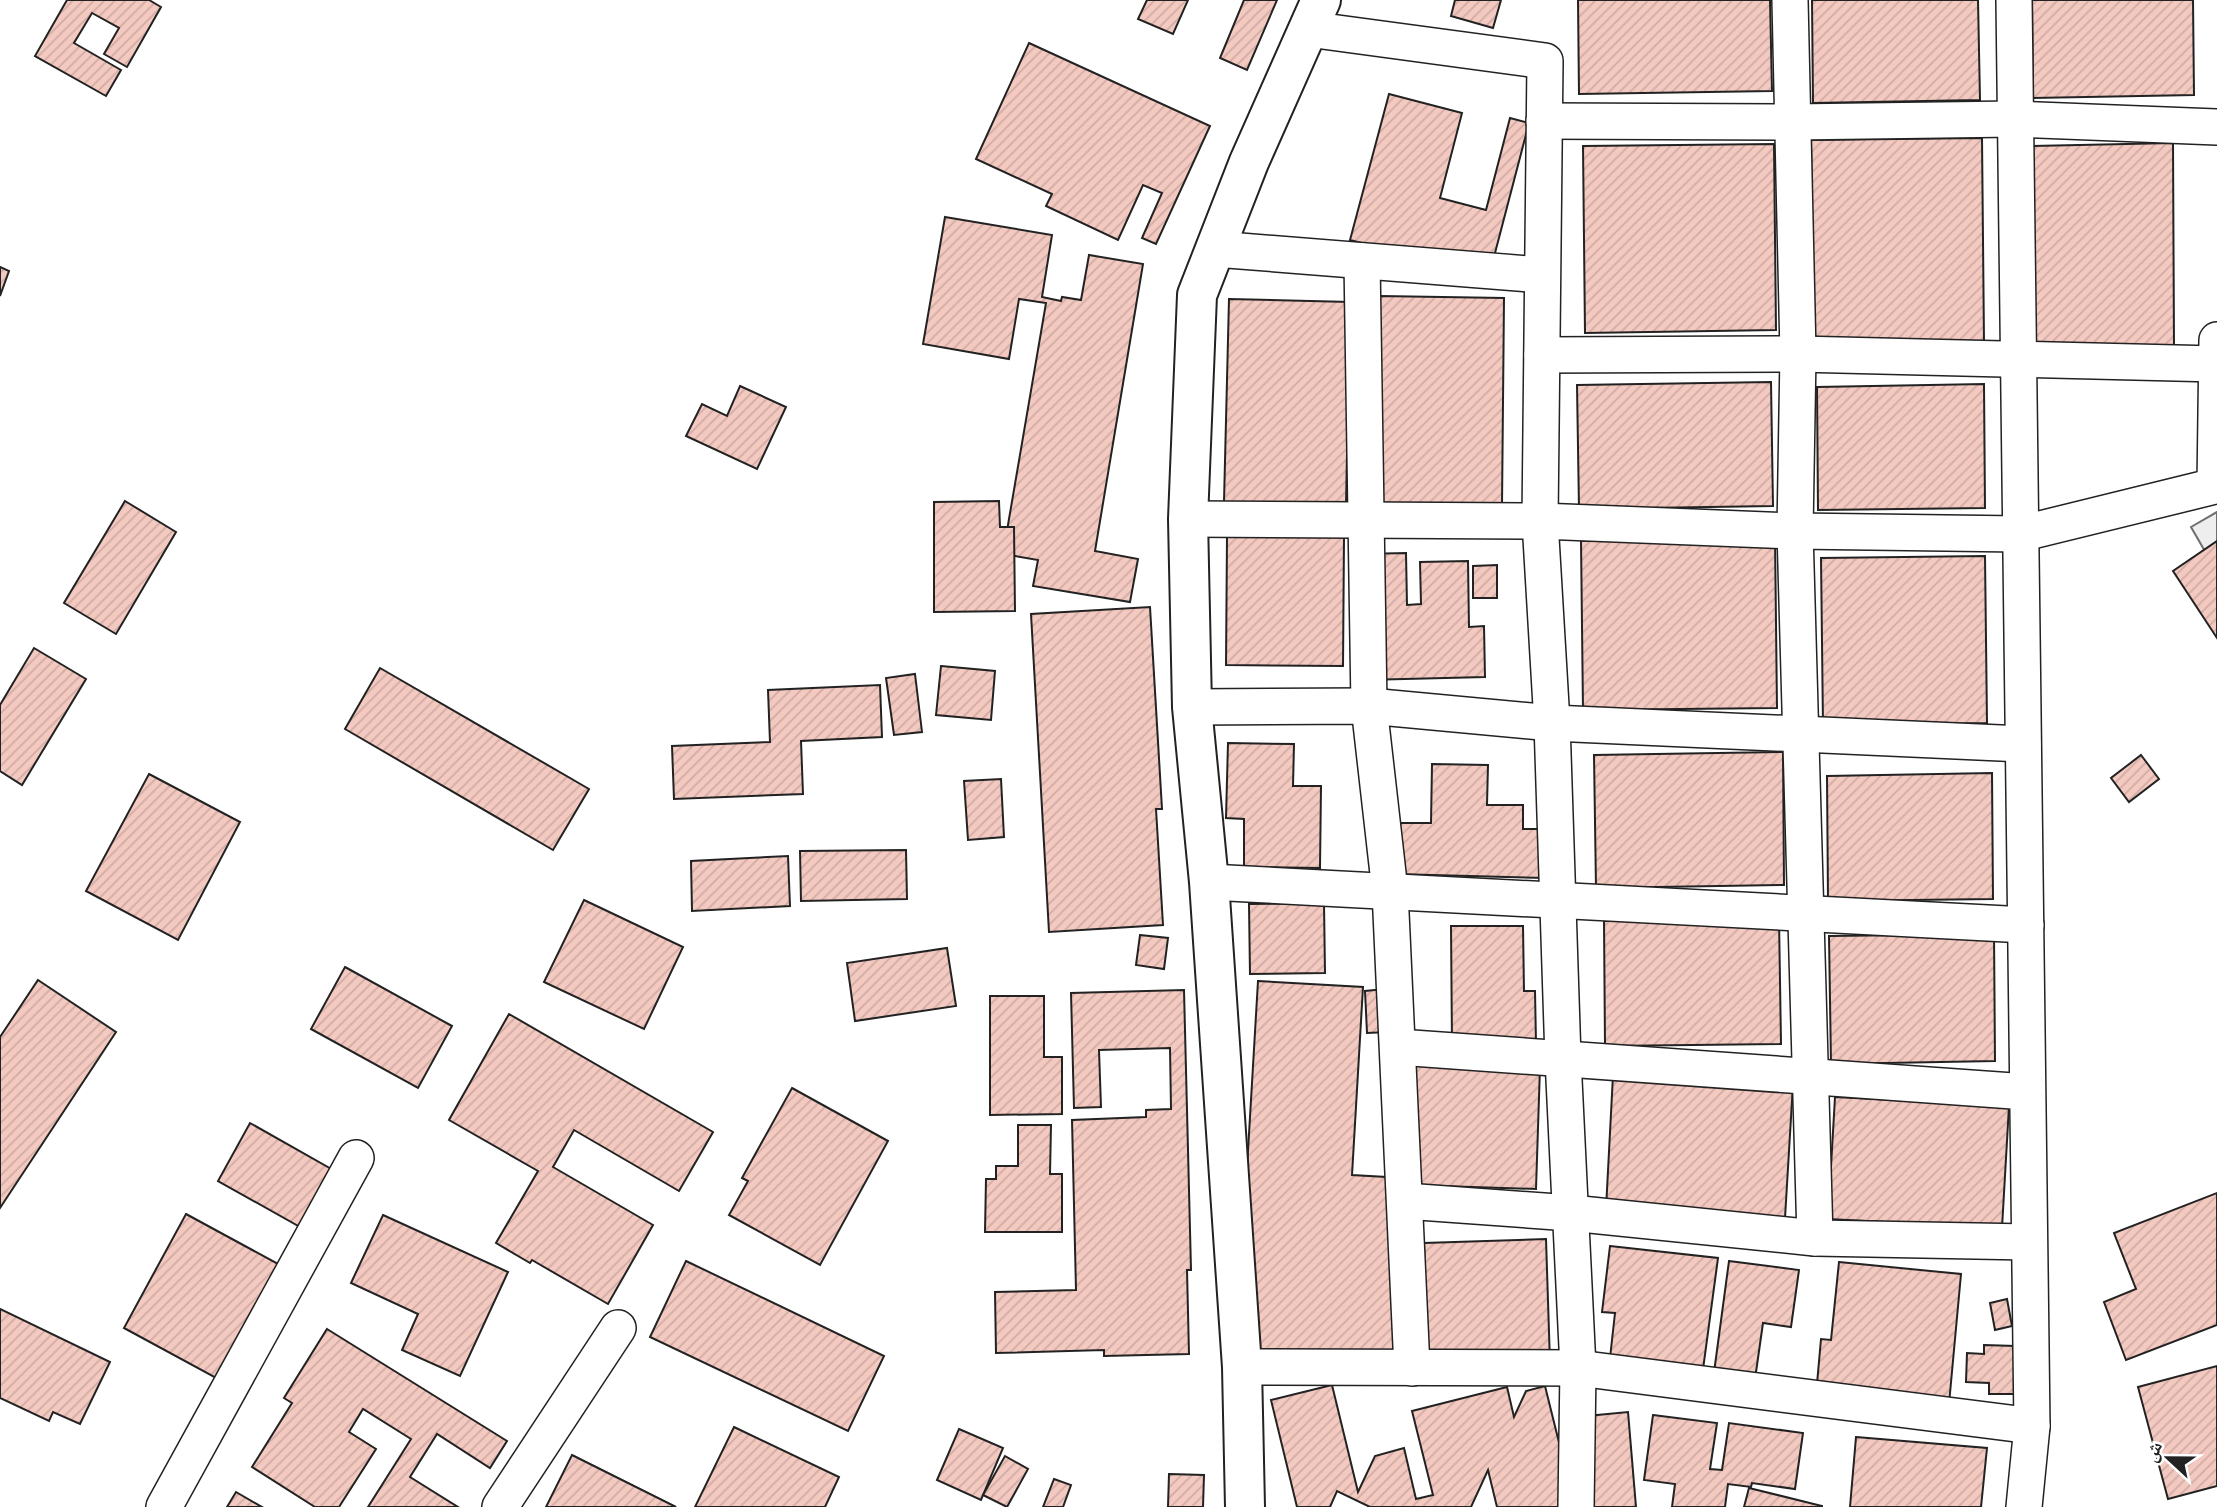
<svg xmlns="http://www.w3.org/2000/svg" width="2217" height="1507" font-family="'IBM Plex Serif','Noto Naskh Arabic',serif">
<defs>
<pattern id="building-hatch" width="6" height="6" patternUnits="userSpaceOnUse" patternTransform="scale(1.75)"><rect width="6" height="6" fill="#f3c9c0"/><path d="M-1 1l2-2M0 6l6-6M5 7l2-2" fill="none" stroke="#d0aca5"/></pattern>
</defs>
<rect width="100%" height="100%" fill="#fff"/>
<polygon fill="#eee" stroke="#6f6f6f" stroke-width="2" points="2217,512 2217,572 2191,527"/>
<g fill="url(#building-hatch)" stroke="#222" stroke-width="2">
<polygon points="67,0 149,0 161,7 127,67 104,54 119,28 92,13 74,43 121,70 106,96 35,56"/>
<polygon points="1147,0 1188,0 1173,34 1138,19"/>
<polygon points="1244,0 1277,0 1247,70 1220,58"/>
<polygon points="1455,0 1501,0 1493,28 1451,16"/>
<polygon points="1578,0 1770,0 1772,91 1579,94"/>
<polygon points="1812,0 1978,0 1980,100 1813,103"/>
<polygon points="2032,0 2193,0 2194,95 2033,98"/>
<polygon points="1029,43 1210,126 1156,244 1142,238 1162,193 1143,185 1118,240 1046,206 1052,194 976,159"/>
<polygon points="1389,94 1462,113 1440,198 1486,210 1510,118 1529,123 1489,276 1350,240"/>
<polygon points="1982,138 1984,342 1814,344 1811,140"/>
<polygon points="2173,143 2174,346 2034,348 2032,146"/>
<polygon points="1774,144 1776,330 1585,333 1583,146"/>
<polygon points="945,217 1052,235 1042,297 1061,301 1062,297 1081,300 1089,255 1143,264 1095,551 1138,559 1130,602 1033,586 1038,560 1003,554 1046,303 1019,299 1009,359 923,344"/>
<polygon points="0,267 9,271 0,296"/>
<polygon points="1380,296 1504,298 1502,506 1379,505"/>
<polygon points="1229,299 1350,302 1346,505 1224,502"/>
<polygon points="1771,382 1773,506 1579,509 1577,385"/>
<polygon points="1984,384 1985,508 1818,510 1817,387"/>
<polygon points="740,386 786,407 757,469 686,436 702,404 727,416"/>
<polygon points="125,501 176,532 116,634 64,603"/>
<polygon points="999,501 1000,527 1014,527 1015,611 934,612 934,502"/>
<polygon points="1227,537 1344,537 1343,666 1226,665"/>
<polygon points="1775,538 1777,708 1583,710 1581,541"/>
<polygon points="2217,541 2217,638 2173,571"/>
<polygon points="1406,553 1407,605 1421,604 1420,562 1468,561 1469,627 1484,626 1485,677 1365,680 1362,554"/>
<polygon points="1985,556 1987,723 1823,726 1821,558"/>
<polygon points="1497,565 1497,598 1473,598 1473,566"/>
<polygon points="1150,607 1162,809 1156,809 1163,925 1049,932 1031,614"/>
<polygon points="34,648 86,679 22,785 0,771 0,705"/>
<polygon points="941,666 995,671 991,720 936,715"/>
<polygon points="380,668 589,789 553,850 345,729"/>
<polygon points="915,674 922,732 894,735 886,678"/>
<polygon points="880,685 882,737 801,741 803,794 674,799 672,746 770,742 768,690"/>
<polygon points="1228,743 1294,744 1293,786 1321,786 1320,868 1244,867 1244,819 1226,818"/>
<polygon points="1783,752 1784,885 1596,888 1594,755"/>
<polygon points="2141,755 2159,779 2129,802 2111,778"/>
<polygon points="1432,764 1488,765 1487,805 1523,805 1523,829 1546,829 1545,878 1394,874 1395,823 1431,823"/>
<polygon points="1992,773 1993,899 1828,901 1827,776"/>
<polygon points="149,774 240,822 178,940 86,891"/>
<polygon points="1001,779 1004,837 968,840 964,781"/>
<polygon points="906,850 907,899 801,901 800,851"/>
<polygon points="788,856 790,906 692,911 691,861"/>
<polygon points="584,900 683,947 644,1029 544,982"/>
<polygon points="1324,903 1325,973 1250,974 1249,904"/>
<polygon points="1779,918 1781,1044 1605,1046 1604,921"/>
<polygon points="1451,926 1523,926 1524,991 1535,991 1536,1043 1452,1044"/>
<polygon points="1994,934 1995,1061 1831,1064 1829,936"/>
<polygon points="1140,935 1168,938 1164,969 1136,965"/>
<polygon points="947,948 956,1006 855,1021 847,963"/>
<polygon points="345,967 452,1026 418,1088 311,1029"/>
<polygon points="38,980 116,1032 0,1208 0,1037"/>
<polygon points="1258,981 1363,987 1352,1175 1404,1178 1394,1364 1236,1355"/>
<polygon points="1385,989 1389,1032 1367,1033 1365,991"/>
<polygon points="1184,990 1191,1270 1187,1270 1189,1354 1104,1356 1104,1350 996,1353 995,1292 1076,1290 1072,1120 1146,1117 1146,1110 1171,1109 1170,1048 1099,1050 1101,1107 1074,1108 1071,993"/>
<polygon points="990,996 1044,996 1044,1057 1062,1057 1062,1114 990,1115"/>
<polygon points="509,1014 713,1132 679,1191 574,1130 553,1167 653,1225 608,1304 532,1260 530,1263 496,1243 538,1171 449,1120"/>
<polygon points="1414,1063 1540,1067 1536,1189 1410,1185"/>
<polygon points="1613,1075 1793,1084 1785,1218 1606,1209"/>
<polygon points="792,1088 888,1141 820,1265 729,1215 748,1181 742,1178"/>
<polygon points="1835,1097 2009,1106 2002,1228 1828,1219"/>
<polygon points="250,1123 349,1179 316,1236 218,1181"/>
<polygon points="1018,1125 1051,1125 1050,1174 1062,1174 1062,1232 985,1232 986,1179 996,1179 996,1166 1018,1166"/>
<polygon points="2217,1193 2217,1325 2126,1360 2104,1302 2136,1289 2114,1233"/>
<polygon points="186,1214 291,1271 229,1385 124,1328"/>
<polygon points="383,1215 508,1272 460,1376 402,1350 418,1314 351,1283"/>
<polygon points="1546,1239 1550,1363 1427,1360 1424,1243"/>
<polygon points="1610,1246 1718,1258 1702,1377 1609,1367 1615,1313 1602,1312"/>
<polygon points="686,1261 884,1356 848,1431 650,1337"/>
<polygon points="1729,1261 1799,1270 1791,1327 1763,1323 1754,1386 1713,1380"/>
<polygon points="1839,1262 1961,1274 1949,1404 1816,1395 1821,1339 1831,1340"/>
<polygon points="2007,1299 2012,1326 1995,1330 1990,1303"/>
<polygon points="0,1309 110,1362 80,1424 53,1412 49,1421 0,1398"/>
<polygon points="327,1329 507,1441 490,1468 437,1434 410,1477 458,1507 368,1507 411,1439 363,1409 349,1432 376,1449 339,1507 315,1507 252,1467 292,1403 284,1398"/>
<polygon points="1984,1345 2015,1346 2014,1394 1989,1394 1989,1383 1966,1382 1967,1353 1984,1354"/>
<polygon points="2217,1366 2217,1486 2168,1499 2138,1387"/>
<polygon points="1332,1385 1358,1492 1375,1456 1404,1448 1416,1499 1433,1495 1412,1411 1507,1387 1514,1417 1526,1391 1545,1386 1575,1507 1497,1507 1488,1470 1471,1507 1370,1507 1337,1491 1330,1507 1297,1507 1271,1400"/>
<polygon points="1628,1412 1636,1507 1594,1507 1587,1416"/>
<polygon points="1653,1415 1717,1423 1710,1469 1722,1470 1729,1423 1803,1433 1795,1489 1752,1483 1751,1487 1728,1484 1725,1507 1672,1507 1675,1484 1644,1480"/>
<polygon points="734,1427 839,1477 825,1507 695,1507"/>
<polygon points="959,1429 1003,1448 981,1500 937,1480"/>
<polygon points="1856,1437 1987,1448 1981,1507 1850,1507"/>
<polygon points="572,1455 676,1507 546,1507"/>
<polygon points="1005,1456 1028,1469 1007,1507 983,1495"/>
<polygon points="1169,1474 1204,1475 1203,1507 1168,1507"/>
<polygon points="1054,1479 1071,1485 1063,1507 1043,1507"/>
<polygon points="1749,1488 1822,1506 1822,1507 1744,1507"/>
<polygon points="236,1492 262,1507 227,1507"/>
</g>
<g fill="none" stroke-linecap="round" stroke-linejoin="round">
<defs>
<g id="street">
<polyline points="1790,0 1798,354 1795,531 1815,1238"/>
<polyline points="2014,0 2032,1426 2024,1507"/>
<polyline points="1308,29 1545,61 1540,521 1552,723 1563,1059 1578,1368 1576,1507"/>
<polyline points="1544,121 1792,122 2015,119 2217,127"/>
<polyline points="1215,249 1542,275"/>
<polyline points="1362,261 1369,706 1390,891 1412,1368"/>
<polyline points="1542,355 1798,354 2217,364"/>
<polyline points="1188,519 1540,521 1795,531 2020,534 2215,486 2217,340"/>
<polyline points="1192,707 1369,706 1552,723 2023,744"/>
<polyline points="1209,882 2026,925"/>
<polyline points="1398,1047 2027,1092"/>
<polyline points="1405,1201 1571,1213 1815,1238 2029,1242"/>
<polyline points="1242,1367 1578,1368 2032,1426"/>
<polyline points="164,1507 356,1158"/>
<polyline points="500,1507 618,1328"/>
</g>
<polyline id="secondary" points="1245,1507 1242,1367 1209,882 1192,707 1188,519 1197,295 1249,162 1321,0"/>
</defs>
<use href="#street" stroke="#222" stroke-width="38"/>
<use href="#secondary" stroke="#222" stroke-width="42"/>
<use href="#street" stroke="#fff" stroke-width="35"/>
<use href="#secondary" stroke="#fff" stroke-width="38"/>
</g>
<g transform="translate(2168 1458) rotate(292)" stroke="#ffffff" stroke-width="5" paint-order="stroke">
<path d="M0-5L12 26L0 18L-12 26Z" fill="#222222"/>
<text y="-10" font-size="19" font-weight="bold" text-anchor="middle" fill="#222222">ش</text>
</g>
</svg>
